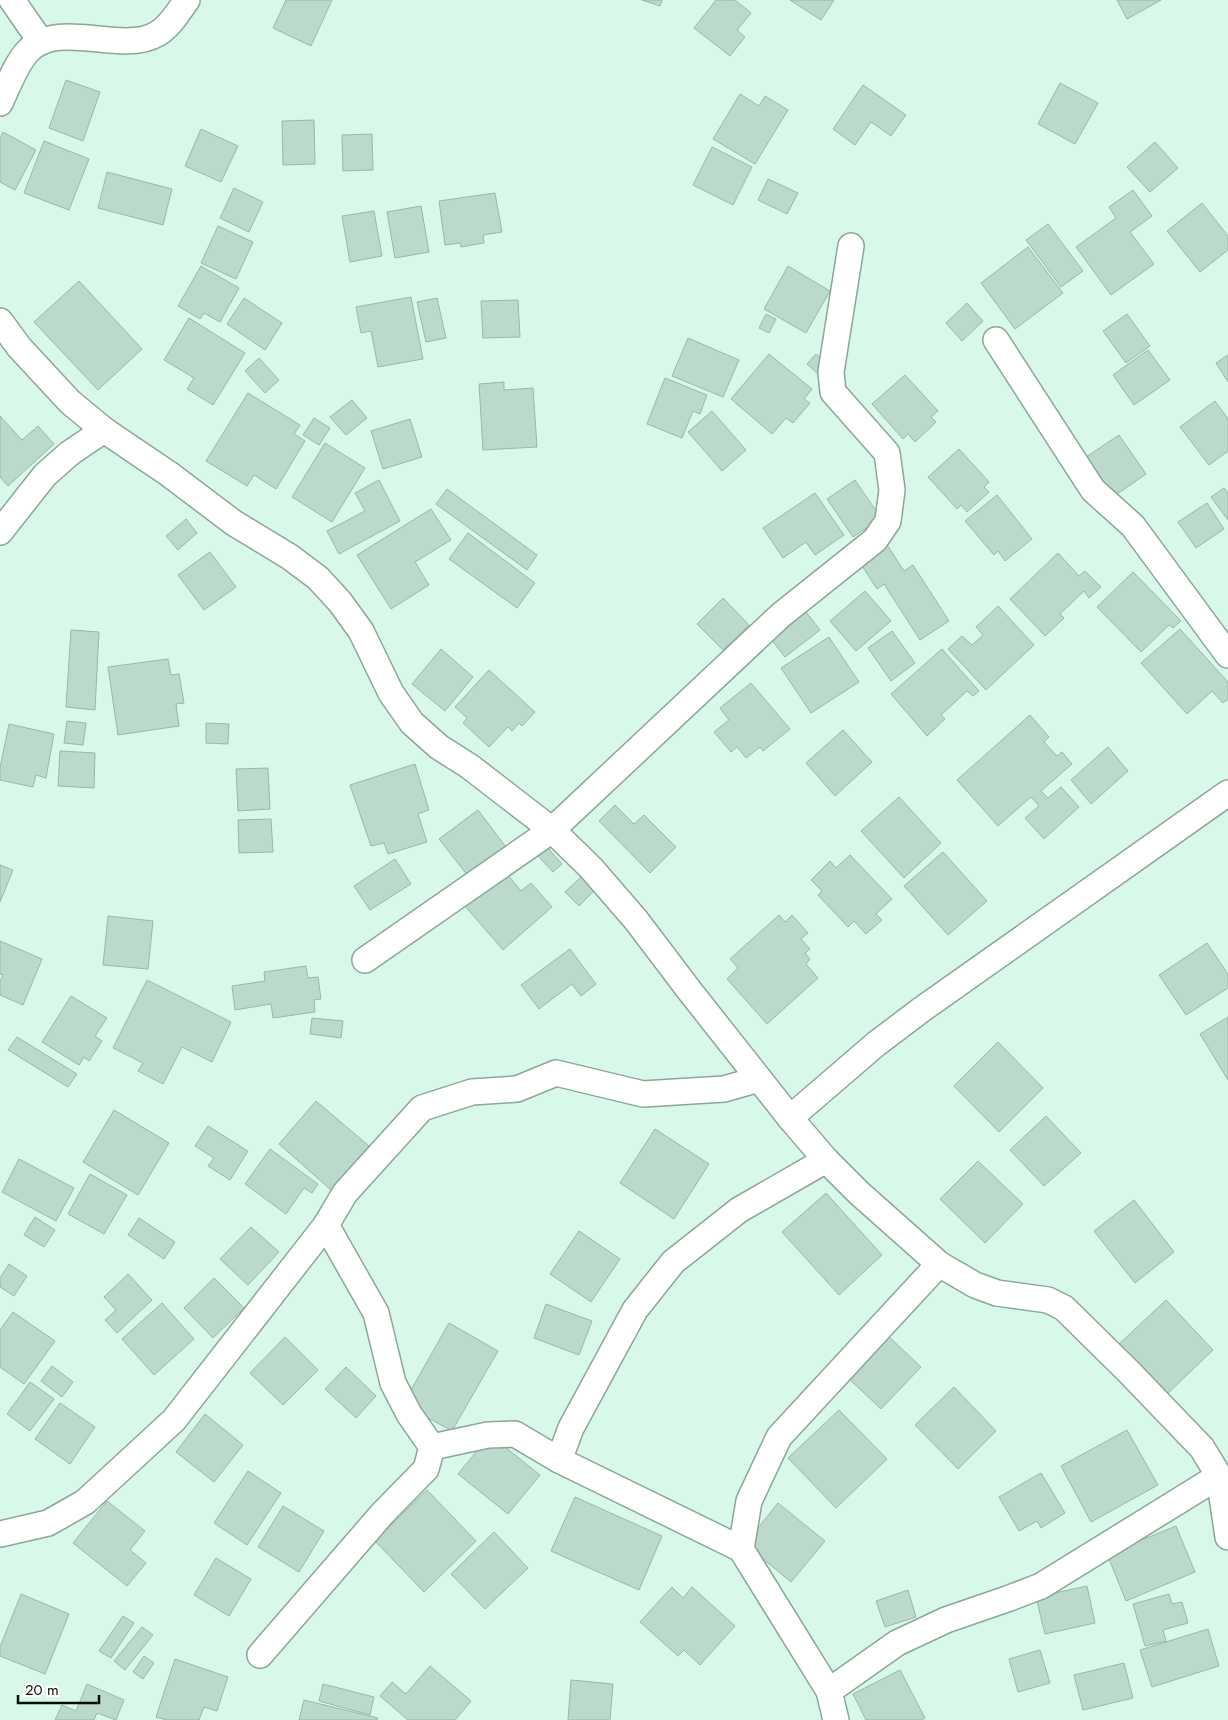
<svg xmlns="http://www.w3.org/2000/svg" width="1228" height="1720" font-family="Jost,sans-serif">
<rect width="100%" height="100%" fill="#d8f8e9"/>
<g fill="#bcdacc" stroke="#9ab8a9">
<polygon points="286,0 332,0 311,46 273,28"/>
<polygon points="642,0 662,0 660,6"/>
<polygon points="716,0 735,0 751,13 737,30 745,37 730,56 694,28"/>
<polygon points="790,0 834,0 821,20"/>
<polygon points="1117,0 1161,0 1127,19"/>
<polygon points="66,80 100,92 83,141 49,128"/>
<polygon points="1060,83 1098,103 1075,144 1038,124"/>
<polygon points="863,85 906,115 891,136 871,122 855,145 833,129"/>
<polygon points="740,94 759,106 765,96 788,110 755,164 713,139"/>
<polygon points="314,120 315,164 283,165 282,121"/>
<polygon points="201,129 238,146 221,182 185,166"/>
<polygon points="3,132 36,150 15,190 0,182 0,138"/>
<polygon points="372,134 373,170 343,171 342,135"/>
<polygon points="44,141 89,159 69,210 24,193"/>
<polygon points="1155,142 1178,168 1150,192 1127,167"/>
<polygon points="712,147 752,167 733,205 693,185"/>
<polygon points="107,172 172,189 163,225 98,208"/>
<polygon points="768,179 798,193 787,214 758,200"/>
<polygon points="234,188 263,202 249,232 220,218"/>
<polygon points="1133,190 1152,216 1130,232 1154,264 1111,295 1076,247 1116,218 1109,207"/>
<polygon points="495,193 502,232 483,235 484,243 461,247 460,243 445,245 439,201"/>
<polygon points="1202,203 1228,236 1228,250 1200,272 1167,231"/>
<polygon points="421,206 429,252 395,258 387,212"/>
<polygon points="374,211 382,256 350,262 342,216"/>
<polygon points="1048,224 1083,271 1061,287 1026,240"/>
<polygon points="218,226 253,242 236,279 201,263"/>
<polygon points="1028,247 1063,293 1015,329 981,283"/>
<polygon points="201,266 239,288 220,322 204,313 200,319 178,306"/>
<polygon points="788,266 830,291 806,333 764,309"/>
<polygon points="79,281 142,349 98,390 34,322"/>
<polygon points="411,297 423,359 378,367 371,331 361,333 356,307"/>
<polygon points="244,298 282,323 265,350 227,324"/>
<polygon points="437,298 446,338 426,342 417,302"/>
<polygon points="518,300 520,337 483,338 481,301"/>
<polygon points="967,303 983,321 962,341 946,323"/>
<polygon points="766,314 776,319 769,333 759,328"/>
<polygon points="1127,314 1150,346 1126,363 1103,331"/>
<polygon points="189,318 245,353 213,405 187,389 194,378 164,360"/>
<polygon points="688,338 739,360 723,397 672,376"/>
<polygon points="1148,350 1170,380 1134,405 1113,375"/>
<polygon points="769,354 812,389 804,399 810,403 793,423 786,418 772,434 731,399"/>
<polygon points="816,354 827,364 818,374 807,364"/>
<polygon points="1228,355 1228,382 1216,363"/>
<polygon points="259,358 279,380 265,393 245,371"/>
<polygon points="905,375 938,411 931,417 936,422 915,442 908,434 903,439 872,404"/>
<polygon points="665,378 707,395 700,414 693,411 682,438 647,424"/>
<polygon points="504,382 504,390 533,388 537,447 483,450 479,384"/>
<polygon points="248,393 300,425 294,434 305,441 276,489 254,475 247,486 206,461"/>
<polygon points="352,400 367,418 346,435 330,417"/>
<polygon points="1215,401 1228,419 1228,451 1209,465 1180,427"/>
<polygon points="712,411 746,450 722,471 688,432"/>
<polygon points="0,416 22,440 38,426 54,444 8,486 0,477"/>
<polygon points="314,418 330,428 319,445 303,435"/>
<polygon points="410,419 422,457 383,469 371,431"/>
<polygon points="1119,435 1146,474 1113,497 1086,457"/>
<polygon points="325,443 365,468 332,522 292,497"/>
<polygon points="959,449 989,482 984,487 989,492 967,512 961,505 957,509 928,477"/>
<polygon points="379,480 400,521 339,554 327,531 365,511 355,493"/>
<polygon points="855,480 881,518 853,537 827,499"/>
<polygon points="1224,488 1228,493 1228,520 1211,497"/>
<polygon points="447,489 537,555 527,570 436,504"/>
<polygon points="815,493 844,535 815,555 806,542 783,558 763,528"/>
<polygon points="997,495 1032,539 1005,561 998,551 994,555 965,521"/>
<polygon points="1207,503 1224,529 1196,548 1178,522"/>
<polygon points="431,509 451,540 415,562 429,585 391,609 357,555"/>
<polygon points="186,519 197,533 178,550 166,536"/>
<polygon points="468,533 535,583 517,608 449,559"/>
<polygon points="886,543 904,571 913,565 949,621 920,640 884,584 877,589 859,561"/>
<polygon points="210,552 236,587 204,610 178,575"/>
<polygon points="1058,553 1079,576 1085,571 1101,587 1089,598 1084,591 1060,614 1064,618 1045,636 1010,599"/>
<polygon points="1133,572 1181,621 1173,628 1169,625 1141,652 1097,607"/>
<polygon points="865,591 891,621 856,651 830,621"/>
<polygon points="723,598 749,625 723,650 697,624"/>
<polygon points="998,606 1034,645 986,690 948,649 962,636 972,645 983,635 976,627"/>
<polygon points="803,608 820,630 785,657 768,635"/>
<polygon points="1180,629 1228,682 1228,699 1223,703 1212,691 1187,714 1141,663"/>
<polygon points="71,630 99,632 95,710 66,707"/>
<polygon points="892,631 915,663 891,681 868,648"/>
<polygon points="829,637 859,682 811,713 781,668"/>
<polygon points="441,649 473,677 445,711 412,684"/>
<polygon points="942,649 979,691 973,696 967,691 941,715 945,719 927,736 891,694"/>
<polygon points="168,659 171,675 179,674 184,703 176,704 179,726 118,735 108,667"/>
<polygon points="489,670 535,712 522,726 519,723 512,731 508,727 489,747 463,723 467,718 455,707"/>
<polygon points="751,683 790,729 763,751 760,747 746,758 737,747 731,752 714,732 729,720 720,708"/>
<polygon points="1030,715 1049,737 1044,742 1057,756 1062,752 1072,764 1041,791 1048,798 1061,787 1079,807 1044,839 1025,818 1039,806 1031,797 998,826 957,780"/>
<polygon points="67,721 86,723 83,745 64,743"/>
<polygon points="206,723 229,724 228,744 206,743"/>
<polygon points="9,724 54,734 46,778 36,775 33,787 0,780 0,768"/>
<polygon points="843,730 872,762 835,796 806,763"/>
<polygon points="1108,747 1128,771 1091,804 1071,780"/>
<polygon points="60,751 95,753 94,788 58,786"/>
<polygon points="415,764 429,810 418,814 427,842 388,854 384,843 371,846 350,785"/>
<polygon points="268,768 270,809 238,811 236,769"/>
<polygon points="899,797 941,843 904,878 861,831"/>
<polygon points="615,805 634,824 644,815 676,847 650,873 599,821"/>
<polygon points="478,810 506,847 468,876 439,839"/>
<polygon points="271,819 273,852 239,853 238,820"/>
<polygon points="547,847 562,864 553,872 538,856"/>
<polygon points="943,852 987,901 948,935 904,886"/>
<polygon points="850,855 892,899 876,914 882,920 866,934 854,921 848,927 818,895 822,891 811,880 830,861 836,868"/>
<polygon points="395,859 411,884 370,910 354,886"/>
<polygon points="0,865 13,870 0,902"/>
<polygon points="504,870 521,891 531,883 552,907 503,950 464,905"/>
<polygon points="581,877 594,891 579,906 565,892"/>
<polygon points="779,915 785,922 792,915 808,933 801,939 810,949 805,953 810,959 806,964 818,978 767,1024 727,979 738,968 730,959"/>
<polygon points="108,916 153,921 148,969 103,965"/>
<polygon points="0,941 42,959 23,1005 0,995 0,981 3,975 0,974"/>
<polygon points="1207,943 1228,974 1228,988 1186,1015 1159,975"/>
<polygon points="570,949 596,984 581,996 572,984 539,1009 521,985"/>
<polygon points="306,966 308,978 318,977 321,999 314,1000 315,1012 273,1018 271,1004 235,1010 232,986 265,981 264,972"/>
<polygon points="147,980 231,1022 212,1062 182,1047 163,1084 138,1071 143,1063 113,1048"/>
<polygon points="71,996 107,1018 95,1036 102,1041 89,1061 84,1057 79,1065 42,1042"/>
<polygon points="1228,1017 1228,1080 1200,1034"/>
<polygon points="312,1018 343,1021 341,1038 310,1034"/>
<polygon points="17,1037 77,1074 68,1087 8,1050"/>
<polygon points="998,1042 1043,1088 999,1132 954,1086"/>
<polygon points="316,1101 369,1146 331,1190 279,1144"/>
<polygon points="114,1110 169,1143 138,1195 83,1162"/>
<polygon points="1046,1116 1081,1153 1044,1186 1010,1150"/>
<polygon points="208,1126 248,1151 230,1180 208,1166 214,1158 195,1146"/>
<polygon points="655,1129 709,1164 674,1219 620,1183"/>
<polygon points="270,1149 318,1184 312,1193 304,1188 286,1214 245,1184"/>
<polygon points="19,1159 74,1188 56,1221 2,1192"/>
<polygon points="978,1161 1023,1204 985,1243 940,1199"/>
<polygon points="90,1174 127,1195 104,1234 68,1214"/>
<polygon points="826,1193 882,1255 839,1295 782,1232"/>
<polygon points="1134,1200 1174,1252 1135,1283 1094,1231"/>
<polygon points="35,1217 55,1230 44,1247 24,1235"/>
<polygon points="139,1218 175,1242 164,1259 128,1235"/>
<polygon points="251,1227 279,1252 248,1285 220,1259"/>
<polygon points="579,1231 620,1259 591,1302 550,1274"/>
<polygon points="9,1264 27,1276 14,1296 0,1287 0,1278"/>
<polygon points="128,1274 152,1300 117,1333 105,1320 116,1310 104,1297"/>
<polygon points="214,1278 244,1308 213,1338 184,1308"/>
<polygon points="1166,1300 1213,1350 1165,1396 1118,1345"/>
<polygon points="162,1303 194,1339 154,1375 122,1339"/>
<polygon points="546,1304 592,1321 579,1355 534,1338"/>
<polygon points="13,1312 55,1341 24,1384 0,1367 0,1330"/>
<polygon points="449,1323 498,1351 452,1431 403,1404"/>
<polygon points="885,1333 921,1367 881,1409 845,1375"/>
<polygon points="285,1337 318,1370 283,1405 250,1373"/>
<polygon points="52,1366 73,1382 62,1397 41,1381"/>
<polygon points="346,1367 376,1396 356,1418 325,1389"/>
<polygon points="30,1382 54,1399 30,1431 7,1414"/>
<polygon points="954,1387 996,1431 958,1469 915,1425"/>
<polygon points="60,1403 95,1427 70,1464 35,1439"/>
<polygon points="839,1410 887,1459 836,1508 788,1458"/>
<polygon points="205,1414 243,1445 214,1482 176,1452"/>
<polygon points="1127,1430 1158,1485 1091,1522 1061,1466"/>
<polygon points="490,1435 540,1475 508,1514 458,1474"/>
<polygon points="248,1471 281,1493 247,1545 214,1523"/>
<polygon points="1041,1473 1065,1513 1041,1528 1037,1521 1019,1531 999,1497"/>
<polygon points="427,1490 476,1541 424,1592 375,1541"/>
<polygon points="575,1497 662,1536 639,1590 551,1551"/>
<polygon points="107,1501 145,1531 130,1550 146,1563 127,1586 73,1543"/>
<polygon points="778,1503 825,1541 791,1582 745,1544"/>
<polygon points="283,1506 324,1531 299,1572 258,1547"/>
<polygon points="1176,1526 1195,1572 1126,1601 1107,1554"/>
<polygon points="494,1532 528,1568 485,1609 451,1574"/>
<polygon points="216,1558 251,1579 229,1616 194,1595"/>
<polygon points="1087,1586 1095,1623 1045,1634 1036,1597"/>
<polygon points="672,1587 683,1598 692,1587 735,1626 700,1665 684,1650 678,1656 640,1622"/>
<polygon points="908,1590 916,1617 885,1627 876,1601"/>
<polygon points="21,1594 69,1614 45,1674 0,1656 0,1647"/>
<polygon points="1169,1594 1172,1604 1182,1602 1188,1623 1163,1630 1166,1641 1145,1646 1133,1604"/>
<polygon points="123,1616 134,1623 111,1658 99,1651"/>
<polygon points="142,1627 153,1635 125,1670 114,1661"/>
<polygon points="1208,1629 1219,1666 1152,1687 1140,1650"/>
<polygon points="1040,1650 1050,1683 1018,1692 1009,1659"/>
<polygon points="144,1656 154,1663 143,1679 133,1672"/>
<polygon points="175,1659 228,1677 217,1711 204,1707 199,1720 167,1720 156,1717"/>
<polygon points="1124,1663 1133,1698 1083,1710 1074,1675"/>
<polygon points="430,1666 471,1701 455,1720 408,1720 380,1696 392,1682 406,1694"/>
<polygon points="900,1670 925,1718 921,1720 866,1720 853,1694"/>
<polygon points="571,1680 613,1684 610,1720 568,1720"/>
<polygon points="87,1684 124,1700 116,1720 97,1713 94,1720 55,1720 62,1705 76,1711"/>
<polygon points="323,1684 374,1697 370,1715 319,1701"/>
<polygon points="304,1700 378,1718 377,1720 299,1720"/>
</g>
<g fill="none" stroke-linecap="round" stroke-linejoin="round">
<defs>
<g id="minor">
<polyline points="12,0 41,42"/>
<path d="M0,103C8,86 15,66 27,52C57,18 121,55 157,34C170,27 178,12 187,0"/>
<polyline points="0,321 19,347 70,402 104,430 169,474 234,523 290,557 318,578 340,602 361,631 391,693 412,723 439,747 469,766 552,830 591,868 636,920 689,990 790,1118 826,1160 859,1193 939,1264 975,1285 997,1293 1048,1300 1064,1308 1129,1372 1202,1448 1219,1476 1228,1537"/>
<polyline points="996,340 1093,490 1133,526 1228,655"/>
<polyline points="0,532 45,475 70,453 104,430"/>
<polyline points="365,960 552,830 781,615 875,540 888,521 892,490 887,453 833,392 831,372 851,246"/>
<polyline points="790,1118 876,1044 921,1010 1228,793"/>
<polyline points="432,1447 488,1435 515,1434 559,1460 571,1428 635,1310 673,1262 739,1210 826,1160"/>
<polyline points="559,1460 741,1549 829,1691 836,1720"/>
<polyline points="0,1534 48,1523 85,1502 174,1420 326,1225 345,1193 422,1108 472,1092 517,1089 556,1073 643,1094 724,1089 759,1079"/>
<polyline points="741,1549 749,1501 779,1437 939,1264"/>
<polyline points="260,1655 382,1514 426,1469 432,1447 409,1414 393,1383 376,1313 326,1225"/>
<polyline points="829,1691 897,1643 946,1620 1007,1599 1041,1586 1219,1476"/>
</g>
</defs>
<use href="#minor" stroke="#8aa799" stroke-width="28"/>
<use href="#minor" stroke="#fff" stroke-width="25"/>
</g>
<path d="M18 1695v8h81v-8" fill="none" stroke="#050e0a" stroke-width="2.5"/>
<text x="25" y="1695" font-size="15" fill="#050e0a" stroke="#ffffff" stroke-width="4" paint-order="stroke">20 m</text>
</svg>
